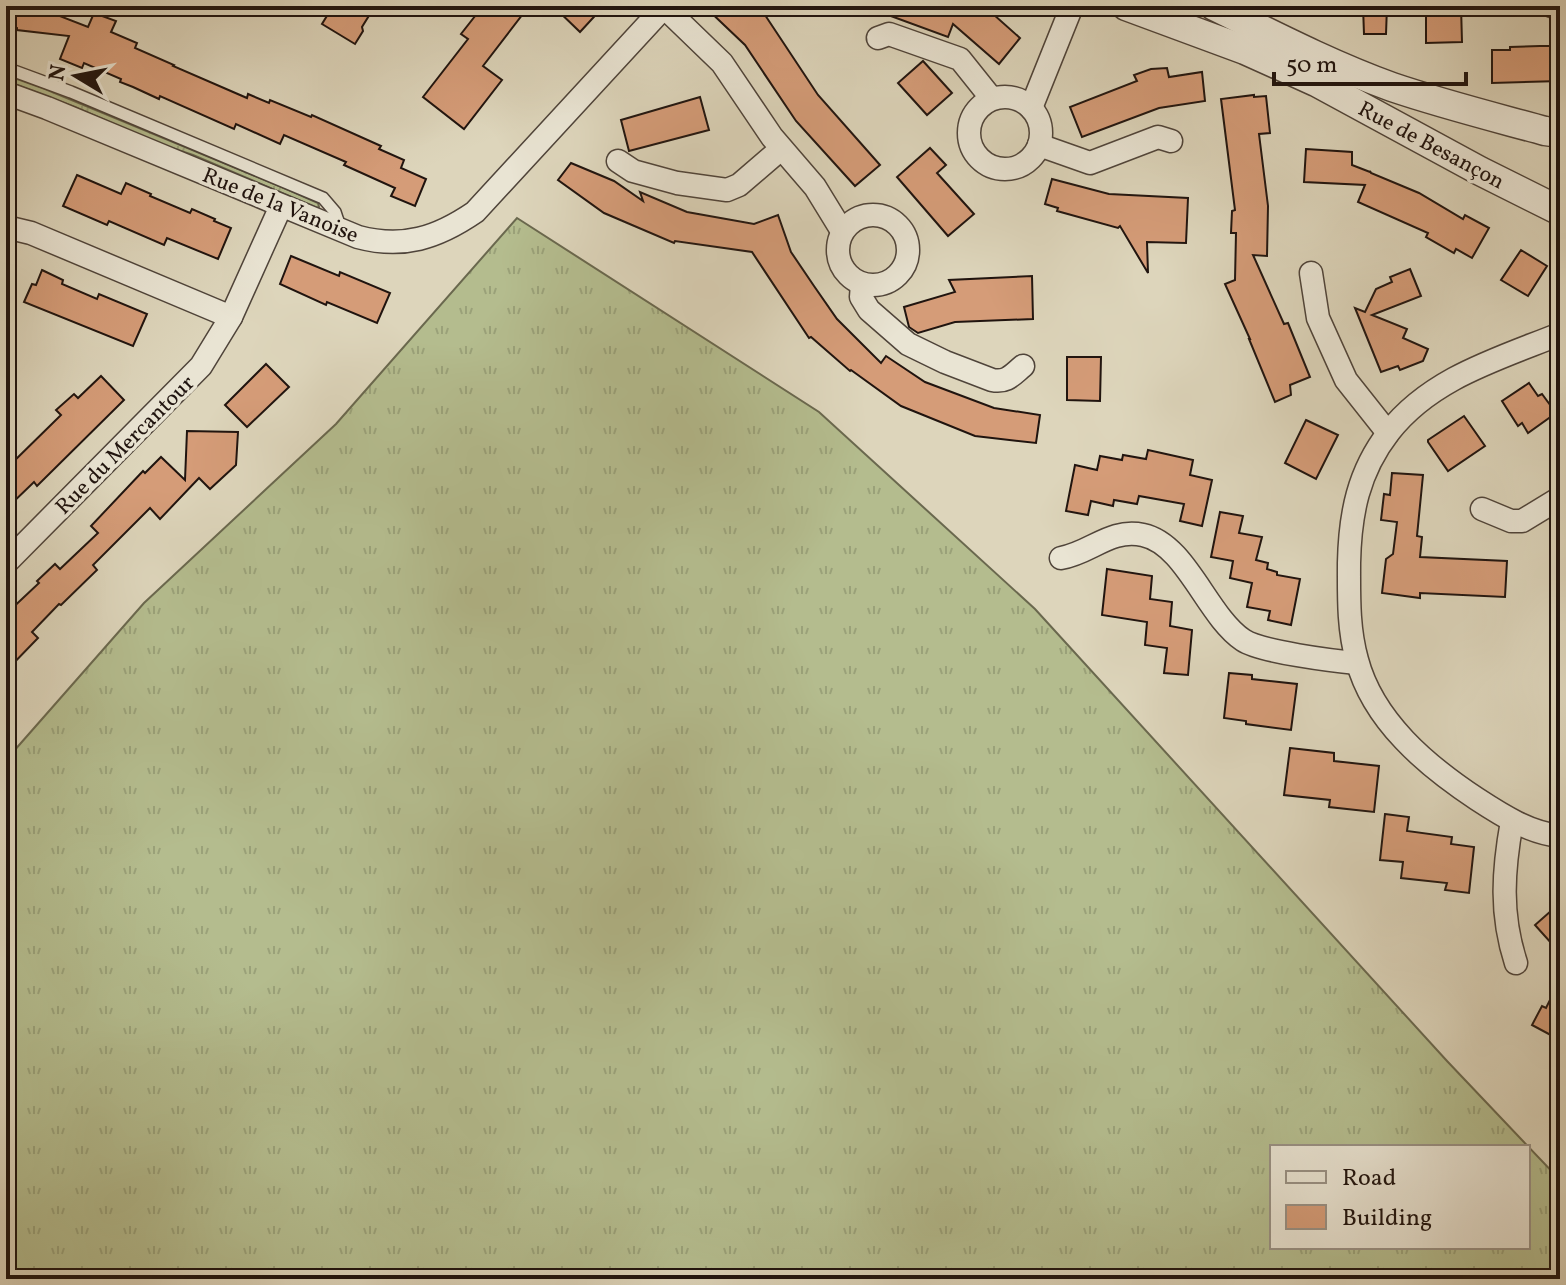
<svg xmlns="http://www.w3.org/2000/svg" width="1566" height="1285" font-family="Vollkorn,serif">
<defs>
<pattern id="grass-tufts" width="24" height="20" patternUnits="userSpaceOnUse" patternTransform="scale(2)"><rect width="24" height="20" fill="#b4bc8e"/><path d="M3 7l-1-3M5 7V3M7 7l1-3M15 17l-1-3M17 17v-4M19 17l1-3" fill="none" stroke="#9aa179"/></pattern>
</defs>
<rect width="100%" height="100%" fill="#ddd5bb"/>
<filter id="stains"><feTurbulence type="fractalNoise" baseFrequency=".0025" numOctaves="4"/><feColorMatrix values="0 0 0 0 .2 0 0 0 0 .09 0 0 0 0 .02 0 0 0 .5 -.17"/></filter>
<radialGradient id="worn" r=".72"><stop offset=".6" stop-color="#630" stop-opacity="0"/><stop offset="1" stop-color="#630" stop-opacity=".3"/></radialGradient>
<g fill="url(#grass-tufts)" stroke="#6a684e" stroke-width="2" fill-rule="evenodd">
<polygon points="6,75 45,89 291,191 318,203 319,207 317,208 193,155 160,144 75,107 6,81"/>
<path d="M517,218L819,412L1035,609L1447,1061L1560,1180V1279H6V760L144,603L336,424ZM1272,1147H1528V1247H1272Z"/>
</g>
<g fill="#d59c78" stroke="#20140f" stroke-width="2">
<polygon points="10,6 45,6 44,10 88,27 94,13 116,21 111,32 137,43 135,48 174,65 173,66 247,98 248,94 269,103 270,100 311,117 312,115 381,146 379,149 404,160 401,168 426,179 415,206 391,196 395,188 344,165 346,162 284,135 280,144 236,124 234,129 160,96 159,99 133,87 120,82 121,79 84,63 82,68 60,59 69,36 17,30 17,28 8,26"/>
<polygon points="333,6 375,6 362,27 363,31 355,44 322,24"/>
<polygon points="483,6 529,6 483,66 502,80 464,129 423,97 468,39 461,34"/>
<polygon points="553,6 604,6 580,32"/>
<polygon points="704,6 759,6 818,95 880,165 855,186 796,121 745,45"/>
<polygon points="869,6 984,6 1020,38 999,64 953,24 948,37 869,8"/>
<polygon points="1363,6 1387,6 1386,34 1364,34"/>
<polygon points="1426,6 1461,6 1462,42 1426,43"/>
<polygon points="1540,46 1560,46 1560,81 1492,83 1492,50 1510,50 1510,47"/>
<polygon points="923,61 952,93 927,115 898,83"/>
<polygon points="1167,68 1169,77 1202,72 1205,101 1159,108 1082,137 1070,107 1137,81 1134,75 1151,69"/>
<polygon points="1254,95 1254,97 1266,96 1270,133 1259,134 1268,206 1267,256 1253,255 1284,324 1288,323 1310,377 1290,385 1291,395 1275,402 1249,339 1250,339 1225,284 1235,280 1236,233 1231,233 1232,211 1235,210 1221,99"/>
<polygon points="700,97 709,130 629,151 621,120"/>
<polygon points="930,148 946,165 937,173 974,214 948,236 897,177"/>
<polygon points="1306,149 1352,152 1352,165 1370,172 1370,171 1371,173 1419,193 1463,219 1465,215 1489,228 1472,258 1456,249 1454,253 1426,237 1428,233 1358,202 1365,185 1304,182"/>
<polygon points="571,163 614,181 643,201 640,192 687,212 754,224 778,215 791,252 814,286 837,319 881,363 886,356 925,382 994,408 1040,415 1036,443 975,436 901,406 851,370 850,371 811,337 809,338 752,252 675,241 674,243 604,213 558,180"/>
<polygon points="77,175 121,194 126,183 151,194 150,196 190,213 192,209 215,219 214,221 231,228 218,259 167,238 164,245 109,221 107,225 63,206"/>
<polygon points="1052,179 1109,194 1188,198 1186,243 1147,242 1148,273 1120,226 1118,228 1057,211 1058,208 1045,204"/>
<polygon points="1521,250 1547,266 1528,296 1501,280"/>
<polygon points="291,256 339,276 340,272 390,293 377,323 327,302 326,305 280,284"/>
<polygon points="1410,269 1421,296 1372,315 1407,329 1403,338 1428,349 1423,361 1400,370 1398,366 1381,372 1355,308 1365,312 1376,289 1392,282 1390,277"/>
<polygon points="42,270 63,280 62,284 97,299 99,294 147,314 133,346 24,302 32,284 36,285"/>
<polygon points="1032,276 1033,319 955,322 918,333 909,327 904,307 955,292 949,280"/>
<polygon points="1067,357 1101,357 1100,401 1067,400"/>
<polygon points="266,364 289,387 247,427 225,405"/>
<polygon points="101,376 124,400 37,486 34,482 6,509 6,469 61,415 56,410 74,394 78,398"/>
<polygon points="1529,383 1538,396 1542,394 1556,413 1528,433 1522,423 1518,426 1502,401"/>
<polygon points="1464,416 1485,446 1448,471 1428,442 1428,440"/>
<polygon points="1306,420 1338,435 1316,479 1285,463"/>
<polygon points="187,431 238,432 236,465 210,489 199,478 160,519 150,508 93,565 97,570 61,605 59,604 32,632 38,638 6,671 6,614 39,583 37,581 55,564 60,569 98,533 91,526 143,471 145,473 161,457 185,480"/>
<polygon points="1148,450 1193,460 1190,475 1212,480 1202,526 1180,521 1184,504 1139,496 1137,504 1114,500 1113,506 1091,501 1088,515 1066,511 1075,465 1097,470 1100,456 1122,460 1123,455 1146,459"/>
<polygon points="1392,473 1423,475 1417,536 1422,537 1420,557 1507,561 1505,597 1420,593 1420,598 1382,593 1386,559 1393,554 1397,522 1381,520 1384,494 1390,495"/>
<polygon points="1220,512 1243,516 1239,533 1262,537 1256,560 1268,563 1267,569 1277,572 1277,575 1300,579 1291,625 1268,620 1270,611 1247,607 1252,583 1230,578 1233,561 1211,557"/>
<polygon points="1107,569 1152,576 1150,599 1172,602 1170,626 1192,630 1188,675 1164,673 1167,648 1145,645 1147,622 1102,615"/>
<polygon points="1229,673 1252,675 1252,679 1297,684 1291,730 1246,724 1246,721 1224,718"/>
<polygon points="1290,748 1334,753 1334,761 1379,766 1374,812 1329,807 1330,800 1284,795"/>
<polygon points="1385,814 1409,817 1407,831 1452,837 1451,844 1474,847 1469,893 1445,890 1447,883 1401,878 1403,862 1380,860"/>
<polygon points="1560,903 1560,953 1535,925"/>
<polygon points="1560,980 1560,1040 1532,1025 1542,1006 1546,1008"/>
</g>
<g fill="none" stroke-linecap="round" stroke-linejoin="round">
<defs>
<polyline id="service" points="6,68 71,92 323,198 335,212 341,230"/>
<g id="minor">
<polyline points="663,6 722,63 772,137 815,187 842,231"/>
<polyline points="1552,6 1560,7"/>
<polyline points="878,38 889,34 960,59 992,99"/>
<path d="M6,93L47,108L358,237C403,249 437,238 475,212L665,6"/>
<circle cx="1005" cy="133" r="36"/>
<polyline points="1031,108 1072,6"/>
<polyline points="1039,145 1090,163 1158,137 1171,141"/>
<polyline points="618,161 633,171 677,183 727,190 739,185 781,149"/>
<circle cx="873" cy="250" r="35"/>
<polyline points="6,227 31,233 231,317"/>
<polyline points="1311,273 1318,318 1346,380 1388,433"/>
<path d="M862,284L861,297L869,310L908,344L945,362L992,380C1007,383 1012,375 1023,366"/>
<path d="M1560,334C1498,359 1431,378 1389,432C1358,472 1350,514 1349,563C1349,596 1348,628 1357,660C1373,721 1427,766 1477,799C1503,816 1530,833 1560,836"/>
<polyline points="1482,509 1511,521 1522,521 1560,498"/>
<path d="M1061,558C1091,553 1110,528 1143,535C1186,544 1207,616 1243,640C1261,652 1334,661 1357,663"/>
<polyline points="6,563 201,366 231,317 281,206"/>
<path d="M1512,821C1503,871 1500,914 1516,963"/>
</g>
<g id="tertiary">
<polyline points="1126,6 1245,50 1316,82 1480,171 1560,211"/>
<path d="M1214,6C1273,35 1331,65 1392,87C1442,104 1494,117 1545,131L1560,133"/>
</g>
</defs>
<use href="#service" stroke="#4f443a" stroke-width="14"/>
<use href="#minor" stroke="#4f443a" stroke-width="25"/>
<use href="#tertiary" stroke="#4f443a" stroke-width="31"/>
<use href="#service" stroke="#e9e4d3" stroke-width="11"/>
<use href="#minor" stroke="#e9e4d3" stroke-width="22"/>
<use href="#tertiary" stroke="#e9e4d3" stroke-width="28"/>
</g>
<g text-anchor="middle" stroke-width="7" stroke-linejoin="round" paint-order="stroke">
<g font-size="22" fill="#20140f" stroke="#e9e4d3">
<text transform="translate(1432 144) rotate(28)" y="8">Rue de Besançon</text>
<text transform="translate(281 204) rotate(22)" y="8">Rue de la Vanoise</text>
<text transform="translate(124 444) rotate(-45)" y="8">Rue du Mercantour</text>
</g>
</g>
<rect width="1566" height="1285" fill="none" stroke="#ddd5bb" stroke-width="32"/>
<rect x="8" y="8" width="1550" height="1269" fill="none" stroke="#20140f" stroke-width="4"/>
<rect x="16" y="16" width="1534" height="1253" fill="none" stroke="#20140f" stroke-width="2"/>
<rect x="1270" y="1145" width="260" height="104" fill="#e9e4d3" stroke="#999185" stroke-width="2"/>
<rect x="1286" y="1171" width="40" height="12" fill="#e9e4d3" stroke="#999185" stroke-width="2"/>
<text x="1342" y="1185" font-size="24" fill="#20140f">Road</text>
<rect x="1286" y="1205" width="40" height="24" fill="#d59c78" stroke="#999185" stroke-width="2"/>
<text x="1342" y="1225" font-size="24" fill="#20140f">Building</text>
<g transform="translate(76 76) rotate(280)" stroke="#e9e4d3" stroke-width="6" paint-order="stroke">
<path d="M0-6L14 30L0 20L-14 30Z" fill="#20140f"/>
<text y="-12" font-size="22" font-weight="bold" text-anchor="middle" fill="#20140f">N</text>
</g>
<path d="M1274 72v12h192v-12" fill="none" stroke="#20140f" stroke-width="4"/>
<text x="1286" y="72" font-size="24" fill="#20140f" stroke="#e9e4d3" stroke-width="6" paint-order="stroke">50 m</text>
<rect width="100%" height="100%" filter="url(#stains)"/>
<rect width="100%" height="100%" fill="url(#worn)"/>
</svg>
